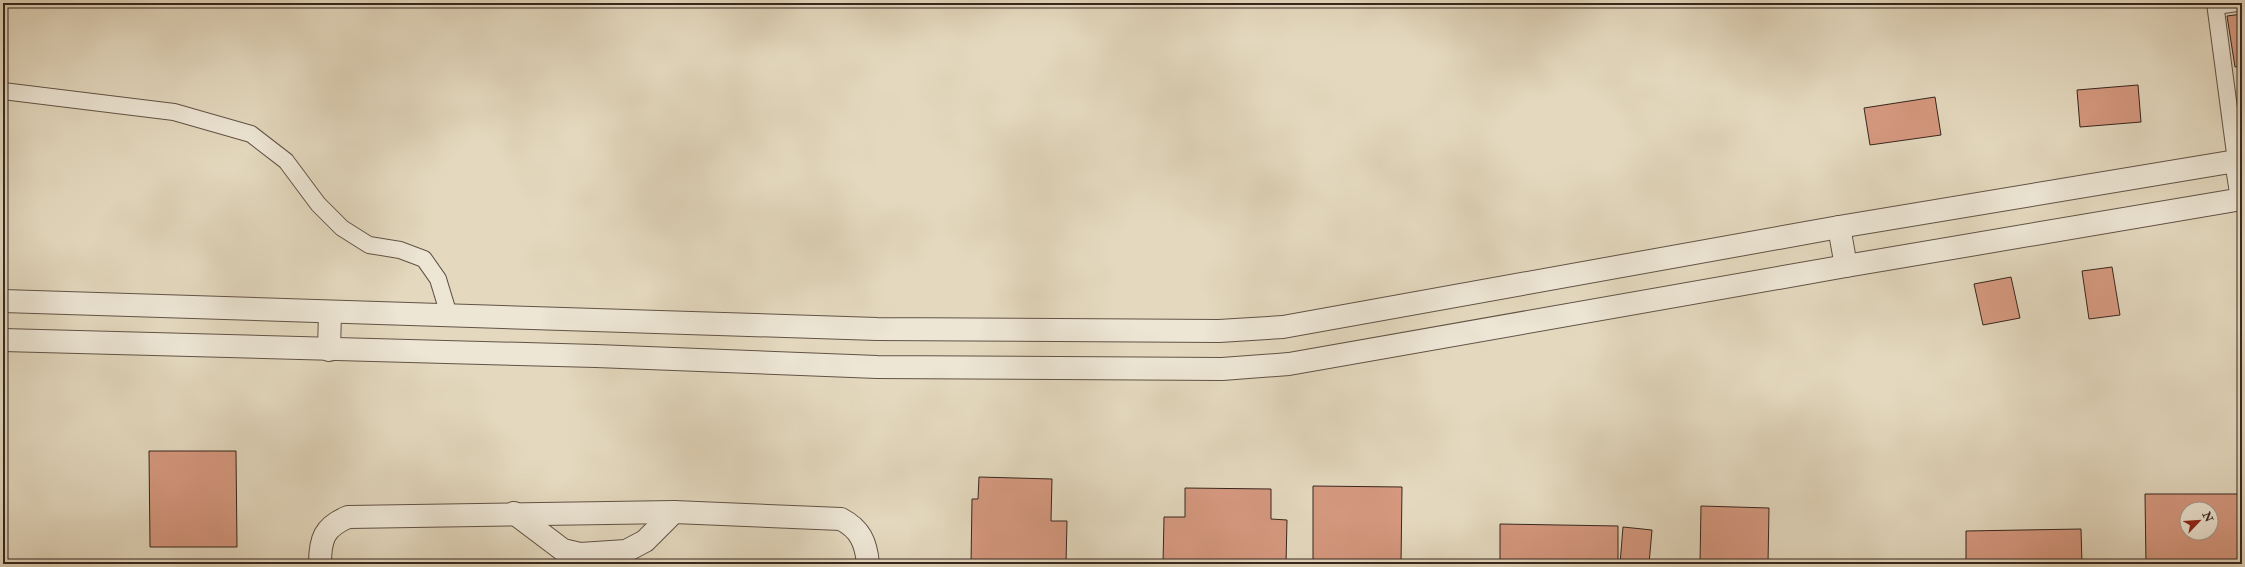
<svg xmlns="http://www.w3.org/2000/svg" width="2245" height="567" font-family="'IM FELL Double Pica',serif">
<rect width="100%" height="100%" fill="#e4d9bf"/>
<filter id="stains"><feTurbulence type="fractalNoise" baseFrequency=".005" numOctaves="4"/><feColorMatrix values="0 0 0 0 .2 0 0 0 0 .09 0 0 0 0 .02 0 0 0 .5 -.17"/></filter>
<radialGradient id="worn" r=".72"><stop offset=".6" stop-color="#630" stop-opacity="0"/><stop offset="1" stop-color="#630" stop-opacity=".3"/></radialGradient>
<g fill="#d69980" stroke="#37261e" fill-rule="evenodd">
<polygon points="2242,14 2242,66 2235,67 2227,16"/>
<polygon points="2138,85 2141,122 2080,127 2077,90"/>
<polygon points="1935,97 1941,135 1870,145 1864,108"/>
<polygon points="2112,267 2120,315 2089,319 2082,271"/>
<polygon points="2011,277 2020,318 1983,325 1974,284"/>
<polygon points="149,451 236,451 237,547 150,547"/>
<rect x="3" y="470" width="1" height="64"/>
<polygon points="979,477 1052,479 1051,521 1067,521 1066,564 971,564 972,499 978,499"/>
<polygon points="1313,486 1402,487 1401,564 1313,564"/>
<polygon points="1185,488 1271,489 1271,519 1287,520 1286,564 1163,564 1164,517 1185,517"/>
<path d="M2145,494H2242V564H2146ZM2187,509H2211V533H2187Z"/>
<polygon points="1701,506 1769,508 1768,564 1700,564"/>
<polygon points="1500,524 1618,526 1618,564 1500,564"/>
<polygon points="1623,527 1652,530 1649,564 1620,564"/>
<polygon points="2081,529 2082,564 1966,564 1966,531"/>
</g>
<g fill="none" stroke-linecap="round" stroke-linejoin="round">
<defs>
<g id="service">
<polyline points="2215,3 2236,161"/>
<polyline points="2216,6 2237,3"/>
<polyline points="3,91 174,112 251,134 286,161 318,204 342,228 369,245 400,250 424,259 438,279 449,315"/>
</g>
<g id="minor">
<polyline points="2236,161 2242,199"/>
<polyline points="1839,227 1846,266"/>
<polyline points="3,301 877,329 1219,331 1283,327 1839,227 2242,160"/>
<polyline points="3,340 596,356 877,367 1222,369 1289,364 1846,266 2242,199"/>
<polyline points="329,350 330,312"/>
<polyline points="514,513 563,550 580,554 626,551 645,541 674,512"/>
<path d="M320,564C320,539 324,527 348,517L674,512L841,519C860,529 866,542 868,564"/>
</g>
</defs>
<use href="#service" stroke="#625346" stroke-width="18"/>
<use href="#minor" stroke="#625346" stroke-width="24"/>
<use href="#service" stroke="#ede6d5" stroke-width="16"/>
<use href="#minor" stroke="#ede6d5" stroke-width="22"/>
</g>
<rect width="2245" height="567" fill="none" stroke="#e4d9bf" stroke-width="16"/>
<rect x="4" y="4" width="2237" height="559" fill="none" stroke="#37261e" stroke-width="2"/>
<rect x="8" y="8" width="2229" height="551" fill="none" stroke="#37261e"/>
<g transform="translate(2199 521) rotate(65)"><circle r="19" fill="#ede6d5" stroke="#a4998c"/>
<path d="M0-3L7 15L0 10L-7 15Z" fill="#8f2418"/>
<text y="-6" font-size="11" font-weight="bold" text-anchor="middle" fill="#37261e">N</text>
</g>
<rect width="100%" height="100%" filter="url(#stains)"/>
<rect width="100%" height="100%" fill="url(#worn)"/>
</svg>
